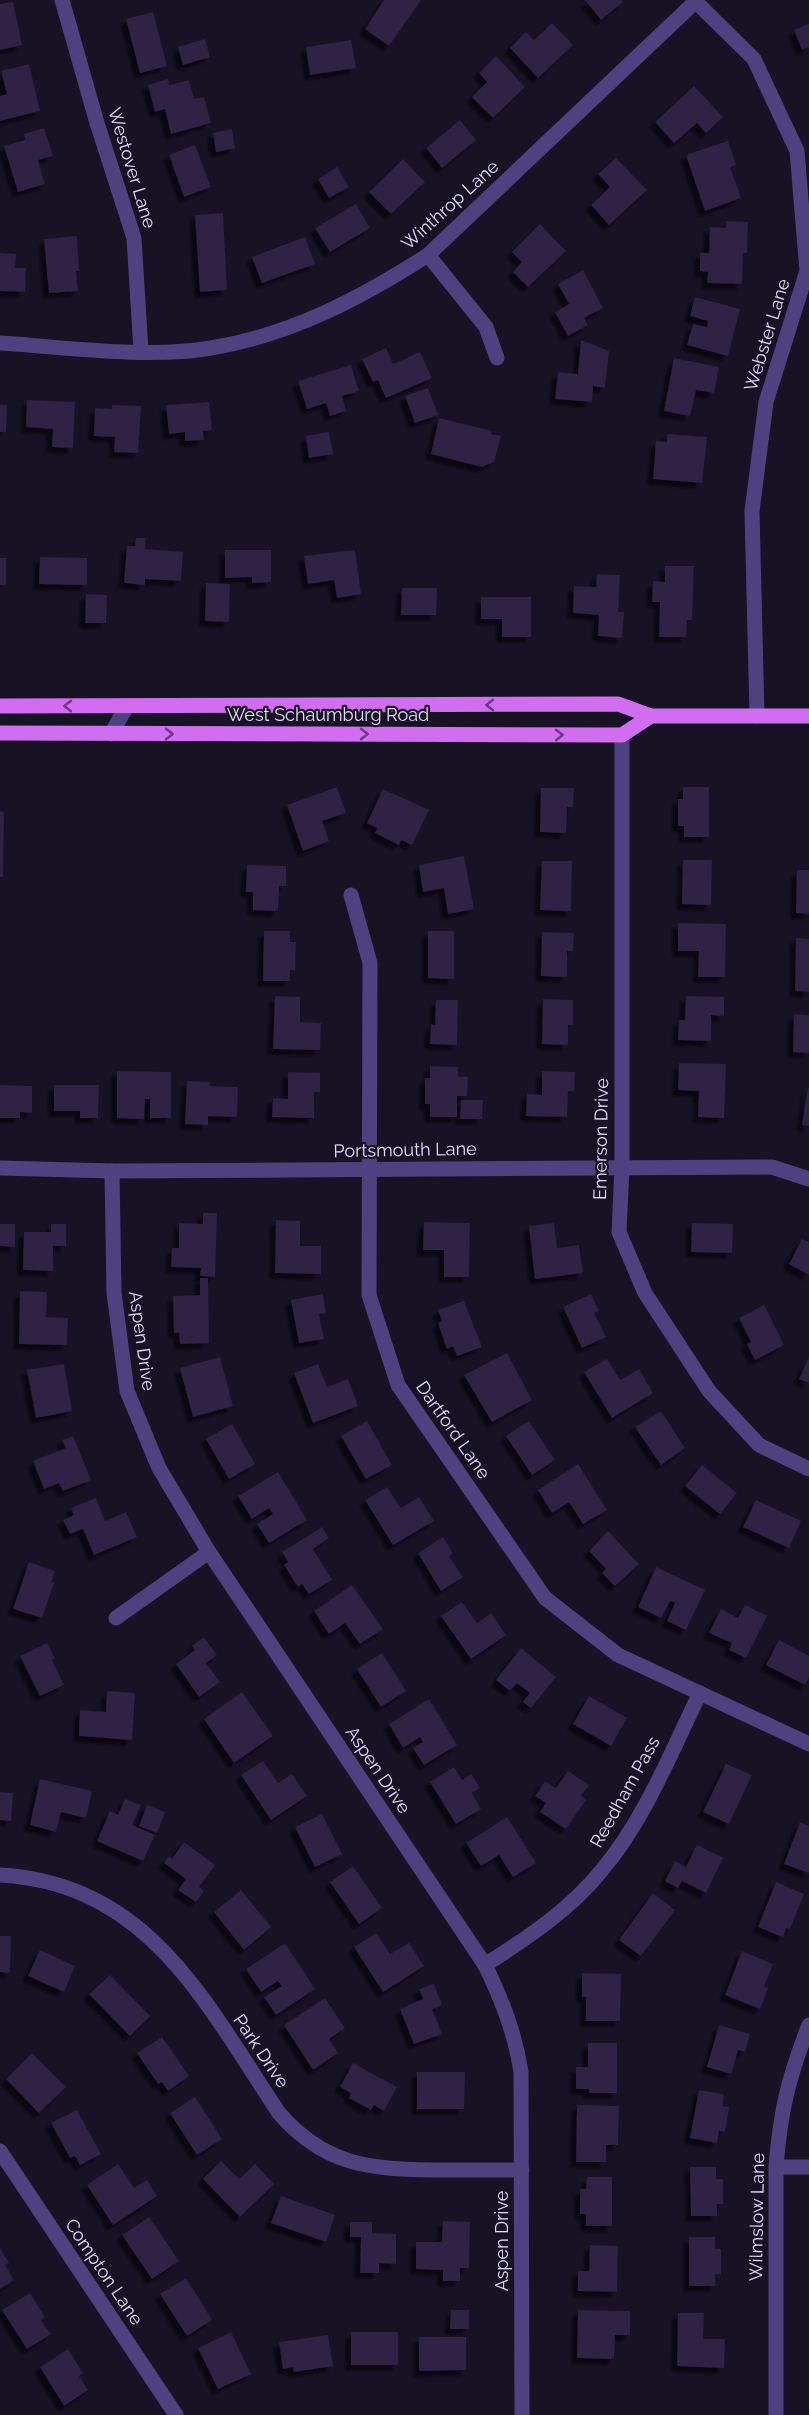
<svg xmlns="http://www.w3.org/2000/svg" width="809" height="2415" viewBox="0 0 809 2415" font-family="Raleway,sans-serif">
<defs>
<filter id="shadow"><feDropShadow dx="-5.5" dy="5.5" stdDeviation="1.5" flood-color="#0009"/></filter>
</defs>
<rect width="100%" height="100%" fill="#181225"/>
<g fill="#2d2044" filter="url(#shadow)">
<path d="M384,0H421L389,46L365,29Z"/>
<path d="M585,0H621L623,2L601,20Z"/>
<path d="M13,2L22,45L0,50V4Z"/>
<path d="M153,12L167,66L140,73L126,19Z"/>
<path d="M552,23L573,45L538,78L510,48L526,32L534,40Z"/>
<path d="M809,24V47L802,50L794,30Z"/>
<path d="M205,39L210,57L183,65L178,47Z"/>
<path d="M351,40L356,68L310,75L306,47Z"/>
<path d="M496,56L525,87L493,118L472,97L487,82L479,73Z"/>
<path d="M29,64L40,111L0,121V96L7,94L1,71Z"/>
<path d="M168,79L169,85L189,80L194,99L204,97L211,123L171,134L165,109L155,112L148,85Z"/>
<path d="M694,86L723,117L706,133L697,123L674,143L655,122Z"/>
<path d="M460,120L476,140L442,168L426,148Z"/>
<path d="M44,128L53,156L38,160L45,184L18,192L4,146L25,140L24,134Z"/>
<path d="M232,129L235,148L216,152L213,133Z"/>
<path d="M728,141L736,165L730,167L741,198L705,211L686,155Z"/>
<path d="M195,145L211,187L184,197L169,155Z"/>
<path d="M616,158L647,190L609,225L591,205L610,187L598,174Z"/>
<path d="M403,159L425,182L391,214L369,192Z"/>
<path d="M337,167L349,187L329,198L318,179Z"/>
<path d="M356,204L370,228L330,252L315,228Z"/>
<path d="M223,213L227,290L200,292L195,215Z"/>
<path d="M726,221L748,222L747,253H743L742,284L707,283L708,272L700,271V253H709L710,227L726,228Z"/>
<path d="M540,224L566,251L528,287L513,272L522,262L512,252Z"/>
<path d="M77,236L79,271H76L78,291L49,293L44,239Z"/>
<path d="M305,237L315,264L262,283L252,257Z"/>
<path d="M0,253L16,254L15,268H26L25,292L0,291Z"/>
<path d="M583,270L603,308L584,318L588,325L568,336L555,312L569,304L558,284Z"/>
<path d="M695,297L740,309L728,356L687,345L693,324L707,327L708,321L690,316Z"/>
<path d="M581,340L609,351L605,388L593,386L592,402L555,399L558,372L578,374Z"/>
<path d="M386,348L393,364L420,352L432,378L386,398L378,380L373,382L362,359Z"/>
<path d="M674,358L719,367L714,393L696,390L690,416L664,411Z"/>
<path d="M351,365L359,391L342,396L346,411L330,416L326,403L307,409L298,381Z"/>
<path d="M428,388L438,415L415,423L405,396Z"/>
<path d="M27,400L75,402L73,448L52,447L53,429L26,427Z"/>
<path d="M209,402L212,430L203,431L204,440L185,441V432L169,434L166,405Z"/>
<path d="M0,405H7L6,432H0Z"/>
<path d="M112,405L141,406L138,453L114,452L115,437L94,436L95,408L112,409Z"/>
<path d="M439,418L492,431L491,434L501,436L494,462L482,467L431,454Z"/>
<path d="M329,432L333,454L309,458L306,436Z"/>
<path d="M667,434L707,437L702,483L653,479L656,441L667,442Z"/>
<path d="M136,538H146L145,549L183,552L181,581L145,579V585L124,583L127,546H135Z"/>
<path d="M225,550H271V582L252,583V577L225,578Z"/>
<path d="M355,550L361,594L337,598L334,580L308,584L304,556Z"/>
<path d="M40,557L87,558V585L39,584Z"/>
<rect x="0" y="558" width="6" height="27"/>
<path d="M665,566H694L692,620H687L686,637H659L660,602H652L653,581L665,582Z"/>
<path d="M597,574L620,575L618,612H624L622,638L598,636L599,615L573,613L574,586L596,587Z"/>
<path d="M206,583L230,584L229,622L205,621Z"/>
<path d="M402,588H437L436,615H401Z"/>
<path d="M86,594L107,595L106,623H85Z"/>
<path d="M481,597H531V637H502V619H481Z"/>
<path d="M337,787L346,813L322,821L329,841L303,851L287,805Z"/>
<path d="M683,787H709V837H684V826H678V799H683Z"/>
<path d="M541,788H574L573,807H567L566,833L540,832Z"/>
<path d="M383,789L429,810L412,845L401,840L399,845L375,833L377,828L367,823Z"/>
<path d="M0,811L4,812L3,877H0Z"/>
<path d="M464,856L474,909L448,914L444,888L423,892L419,865Z"/>
<path d="M683,860H712L711,905L682,904Z"/>
<path d="M542,861H572L571,911L540,910Z"/>
<path d="M247,865L286,866V886H279L278,911L253,910V892H246Z"/>
<path d="M797,870H809V914L796,913Z"/>
<path d="M678,923L726,924L725,977H698L699,951H678Z"/>
<path d="M264,931H290V942H296L295,970H290V981H263Z"/>
<path d="M428,931H454V979L428,978Z"/>
<path d="M542,932L574,933L573,951H567V977L541,976Z"/>
<path d="M796,938L809,939V992L795,991Z"/>
<path d="M275,996L300,997V1022L321,1023L320,1050L273,1049Z"/>
<path d="M686,996L724,997V1016L711,1015V1041L678,1040L679,1020H685Z"/>
<path d="M543,999L573,1000V1025H568V1045L542,1044Z"/>
<path d="M436,1000H458L457,1045L430,1044L431,1024L435,1025Z"/>
<path d="M794,1014L809,1015V1053L793,1052Z"/>
<path d="M679,1063L726,1064L724,1118L698,1117L699,1091L678,1090Z"/>
<path d="M430,1066L458,1067V1077H468L467,1096H457V1117H430V1104H425V1078H430Z"/>
<path d="M117,1071L171,1072V1118H150V1099H145L144,1119L117,1118Z"/>
<path d="M542,1071L575,1072L574,1091H568L567,1117L526,1116L527,1094L542,1095Z"/>
<path d="M288,1072L320,1073V1092H314V1118L272,1117L273,1098L288,1099Z"/>
<path d="M187,1081L210,1082V1086L238,1087L237,1117L208,1116V1125L185,1124Z"/>
<path d="M0,1085L32,1086V1113L20,1112V1118H0Z"/>
<path d="M54,1085H99L98,1118H80V1111H54Z"/>
<path d="M808,1088L809,1089V1126L802,1125Z"/>
<path d="M461,1100H483L482,1119H460Z"/>
<path d="M203,1213H217L215,1277L200,1276L201,1268L171,1267L172,1248H179V1223L203,1224Z"/>
<path d="M276,1220L300,1221V1246H321V1274L275,1273Z"/>
<path d="M424,1222L470,1223L469,1277H444V1250H423Z"/>
<path d="M554,1223L557,1248L579,1245L583,1273L535,1279L529,1226Z"/>
<path d="M692,1223L733,1224L732,1253L691,1252Z"/>
<path d="M0,1224H15V1247L0,1246Z"/>
<path d="M51,1224H66V1246H53V1271L23,1270L24,1232H51Z"/>
<path d="M802,1239L809,1242V1275L789,1264Z"/>
<path d="M200,1278H208L209,1343L180,1344L179,1333H174L173,1296L200,1295Z"/>
<path d="M20,1291L47,1292L46,1317L68,1318L67,1345L19,1344Z"/>
<path d="M323,1294L326,1313L319,1314L324,1339L299,1343L291,1300Z"/>
<path d="M591,1294L599,1311L594,1313L606,1337L582,1348L563,1307Z"/>
<path d="M464,1301L482,1347L457,1356L453,1346L447,1349L438,1323L442,1321L438,1310Z"/>
<path d="M764,1305L784,1345L755,1360L747,1344L751,1342L739,1318Z"/>
<path d="M507,1353L532,1400L492,1422L464,1375Z"/>
<path d="M220,1357L233,1406L193,1417L180,1368Z"/>
<path d="M809,1357V1383L799,1379Z"/>
<path d="M607,1359L620,1380L639,1369L653,1393L612,1418L584,1372Z"/>
<path d="M64,1364L72,1411L36,1418L27,1370Z"/>
<path d="M318,1364L327,1387L348,1379L358,1406L313,1423L294,1373Z"/>
<path d="M661,1411L685,1448L661,1465L635,1427Z"/>
<path d="M367,1421L392,1465L366,1479L341,1436Z"/>
<path d="M529,1421L555,1460L532,1475L506,1436Z"/>
<path d="M232,1424L255,1464L229,1479L206,1439Z"/>
<path d="M73,1436L91,1480L63,1491L59,1483L44,1489L33,1461L66,1448L62,1440Z"/>
<path d="M578,1464L607,1510L583,1524L569,1502L552,1513L538,1490Z"/>
<path d="M702,1465L737,1493L720,1514L685,1486Z"/>
<path d="M278,1472L307,1520L269,1543L257,1524L273,1514L269,1508L252,1519L238,1496Z"/>
<path d="M387,1487L401,1508L419,1497L434,1521L393,1545L365,1500Z"/>
<path d="M96,1498L105,1521L126,1512L137,1537L94,1555L83,1529L70,1534L63,1520L74,1515L71,1508Z"/>
<path d="M756,1500L801,1521L789,1548L743,1527Z"/>
<path d="M322,1527L329,1538L313,1549L332,1580L309,1594L302,1584L298,1587L284,1565L288,1562L282,1552Z"/>
<path d="M608,1531L639,1564L615,1586L602,1573L606,1569L589,1551Z"/>
<path d="M443,1537L453,1553L449,1556L463,1577L441,1591L418,1553Z"/>
<path d="M29,1562L55,1571L51,1582L54,1583L42,1618L13,1609Z"/>
<path d="M656,1567L705,1590L686,1630L667,1621L675,1603L670,1601L661,1618L638,1607Z"/>
<path d="M352,1585L383,1629L360,1644L345,1623L329,1634L314,1611Z"/>
<path d="M462,1602L477,1623L491,1613L506,1635L471,1659L441,1616Z"/>
<path d="M745,1605L767,1616L746,1658L729,1650L732,1643L709,1633L721,1609L738,1618Z"/>
<path d="M204,1637L217,1655L206,1663L220,1682L199,1697L176,1664L195,1650L192,1646Z"/>
<path d="M779,1640L809,1656V1677L805,1685L766,1665Z"/>
<path d="M47,1643L55,1658L52,1660L64,1685L40,1696L20,1656Z"/>
<path d="M521,1648L556,1677L531,1708L523,1702L530,1693L517,1683L510,1691L496,1680Z"/>
<path d="M382,1653L406,1691L381,1707L357,1669Z"/>
<path d="M107,1691L135,1693L132,1740L79,1736L80,1710L106,1712Z"/>
<path d="M242,1692L273,1736L234,1763L204,1719Z"/>
<path d="M589,1696L627,1718L611,1746L573,1724Z"/>
<path d="M429,1699L457,1745L424,1765L413,1748L423,1742L420,1737L403,1748L389,1724Z"/>
<path d="M263,1761L278,1783L292,1774L307,1796L271,1820L241,1775Z"/>
<path d="M726,1764L752,1775L729,1824L703,1812Z"/>
<path d="M454,1767L462,1780L471,1774L480,1788L472,1793L481,1809L456,1824L430,1782Z"/>
<path d="M568,1771L589,1785L581,1796L586,1800L566,1829L540,1812L546,1803L535,1796L545,1781L556,1788Z"/>
<path d="M40,1779L92,1791L86,1818L61,1812L56,1832L30,1825Z"/>
<path d="M0,1792L13,1793L11,1821L0,1820Z"/>
<path d="M125,1799L141,1805L132,1825L155,1835L143,1861L97,1841L110,1811L118,1815Z"/>
<path d="M147,1805L165,1812L157,1833L139,1826Z"/>
<path d="M322,1814L342,1854L315,1867L295,1827Z"/>
<path d="M507,1817L536,1863L513,1877L499,1855L481,1866L466,1843Z"/>
<path d="M800,1822L809,1826V1873L784,1864Z"/>
<path d="M184,1842L215,1865L199,1887L204,1891L196,1902L178,1890L186,1879L164,1863L169,1856L172,1859Z"/>
<path d="M697,1845L723,1858L706,1893L682,1881L678,1888L665,1881L675,1861L686,1867Z"/>
<path d="M353,1866L382,1908L359,1924L330,1882Z"/>
<path d="M776,1882L804,1894L790,1929L786,1928L783,1937L758,1927Z"/>
<path d="M241,1890L271,1927L244,1950L214,1912Z"/>
<path d="M653,1893L675,1910L641,1956L619,1940Z"/>
<path d="M376,1933L390,1954L409,1943L424,1966L383,1992L354,1947Z"/>
<path d="M0,1936H11L10,1973L0,1972Z"/>
<path d="M285,1943L315,1989L276,2015L264,1997L282,1986L278,1981L261,1992L246,1969Z"/>
<path d="M40,1950L75,1966L64,1992L28,1976Z"/>
<path d="M742,1951L773,1964L764,1987L768,1988L760,2009L725,1995Z"/>
<path d="M582,1973L621,1974L620,2021H586V1997H582Z"/>
<path d="M110,1975L150,2016L130,2036L89,1994Z"/>
<path d="M434,1984L442,2005L432,2009L442,2034L414,2044L400,2009L423,1999L419,1989Z"/>
<path d="M325,1998L345,2028L329,2039L338,2053L313,2070L284,2025Z"/>
<path d="M719,2025L750,2034L745,2052L738,2050L731,2074L707,2067Z"/>
<path d="M162,2037L189,2076L168,2091L162,2082L158,2084L137,2053Z"/>
<path d="M588,2043H617V2093H589V2089H576V2067H588Z"/>
<path d="M32,2053L66,2087L39,2113L6,2079Z"/>
<path d="M353,2063L397,2087L384,2111L374,2105L371,2110L349,2098L351,2093L340,2087Z"/>
<path d="M417,2072H465L464,2109H417Z"/>
<path d="M699,2090L724,2094L723,2106L729,2107L725,2132L719,2131L717,2143L690,2138Z"/>
<path d="M195,2097L222,2139L197,2155L170,2113Z"/>
<path d="M577,2105L619,2106L618,2145H606V2162H576Z"/>
<path d="M77,2110L101,2154L80,2165L75,2156L70,2158L51,2123Z"/>
<path d="M221,2161L239,2179L255,2164L274,2184L240,2217L203,2179Z"/>
<path d="M118,2164L134,2188L147,2180L157,2196L113,2225L87,2185Z"/>
<path d="M690,2167H716V2179H723V2204H717V2216H691Z"/>
<path d="M587,2177H612V2226H586V2214H580V2189H586Z"/>
<path d="M281,2196L335,2215L326,2242L271,2223Z"/>
<path d="M149,2217L179,2261L152,2279L122,2235Z"/>
<path d="M443,2221L470,2222L469,2268H460V2281H443V2270L416,2269V2242H442Z"/>
<path d="M350,2222H372V2233L396,2234V2264L379,2263V2273H360L361,2237H350Z"/>
<path d="M689,2237H715V2249H721V2274H715L716,2286H689Z"/>
<path d="M590,2245L618,2246L617,2292L578,2291V2271H589Z"/>
<path d="M0,2248L9,2263L5,2265L14,2280L0,2289Z"/>
<path d="M186,2278L212,2320L187,2336L160,2294Z"/>
<path d="M30,2293L45,2317L41,2320L51,2334L27,2349L2,2310Z"/>
<path d="M451,2310H469V2329H450Z"/>
<path d="M578,2310L630,2311V2335H615L614,2359L577,2358Z"/>
<path d="M678,2313H704L703,2339H725L724,2368L677,2366Z"/>
<path d="M231,2332L251,2374L218,2389L198,2348Z"/>
<rect x="351" y="2332" width="47" height="33"/>
<path d="M328,2335L333,2366L294,2372L293,2367L283,2369L279,2342Z"/>
<path d="M419,2337H466V2370L419,2371Z"/>
<path d="M68,2349L83,2373L79,2376L88,2390L64,2406L40,2367Z"/>
</g>
<g fill="none" stroke-linecap="round" stroke-linejoin="round">
<g stroke="#4d427f" stroke-width="15">
<path d="M62,0L97,123L134,238L141,351"/>
<path d="M694,0L754,59L797,151L807,271L766,402L752,511L757,716"/>
<path d="M428,255L486,327L497,358"/>
<path d="M0,343C64,347 148,359 211,348C291,335 361,298 428,255L695,2"/>
<path d="M111,734L127,706"/>
<path d="M622,735V1167L619,1232L645,1293L709,1391L759,1445L809,1469"/>
<path d="M351,895L370,963L369,1295L398,1385L545,1598L618,1655L809,1744"/>
<path d="M0,1168L112,1171L772,1167L809,1179"/>
<path d="M112,1171L114,1293L127,1391L159,1468L209,1552L485,1965C502,2000 515,2033 521,2072L522,2415"/>
<path d="M116,1618L209,1552"/>
<path d="M0,1875C149,1883 206,2004 279,2113C324,2165 368,2169 433,2170C463,2170 492,2170 522,2170"/>
<path d="M485,1965C527,1938 570,1910 602,1870C645,1819 671,1752 700,1693"/>
<path d="M0,2151L176,2415"/>
<path d="M776,2167H809"/>
<path d="M776,2415V2167C780,2112 789,2076 809,2025"/>
</g>
<g stroke="#d16def" stroke-width="15">
<path d="M0,706L618,704L651,716H809"/>
<path d="M0,733L622,735L651,716"/>
</g>
</g>
<defs><path id="oneway-chevron" d="M-2-3.5L2.5 0L-2 3.5" fill="none" stroke-width="1.6" stroke-linecap="round" stroke-linejoin="round" transform="scale(1.5)"/></defs>
<g stroke="#6b3b80">
<use href="#oneway-chevron" transform="translate(490 705) rotate(180)"/>
<use href="#oneway-chevron" transform="translate(68 706) rotate(-180)"/>
<use href="#oneway-chevron" transform="translate(169 734)"/>
<use href="#oneway-chevron" transform="translate(364 734)"/>
<use href="#oneway-chevron" transform="translate(559 735)"/>
</g>
<g text-anchor="middle" stroke-width="4.5" stroke-linejoin="round" paint-order="stroke">
<g font-size="18" fill="#e3dafb" stroke="#181225">
<text transform="translate(132 168) rotate(73)" y="6">Westover Lane</text>
<text transform="translate(450 205) rotate(-42)" y="6">Winthrop Lane</text>
<text transform="translate(767 335) rotate(-73)" y="6">Webster Lane</text>
<text x="328" y="721">West Schaumburg Road</text>
<text transform="translate(601 1139) rotate(-89)" y="6">Emerson Drive</text>
<text transform="translate(405 1150) rotate(-1)" y="6">Portsmouth Lane</text>
<text transform="translate(142 1341) rotate(82)" y="6">Aspen Drive</text>
<text transform="translate(453 1430) rotate(55)" y="6">Dartford Lane</text>
<text transform="translate(378 1770) rotate(56)" y="6">Aspen Drive</text>
<text transform="translate(625 1792) rotate(-61)" y="6">Reedham Pass</text>
<text transform="translate(261 2051) rotate(56)" y="6">Park Drive</text>
<text transform="translate(757 2217) rotate(-89)" y="6">Wilmslow Lane</text>
<text transform="translate(502 2241) rotate(-90)" y="6">Aspen Drive</text>
<text transform="translate(104 2272) rotate(56)" y="6">Compton Lane</text>
</g>
</g>
</svg>
